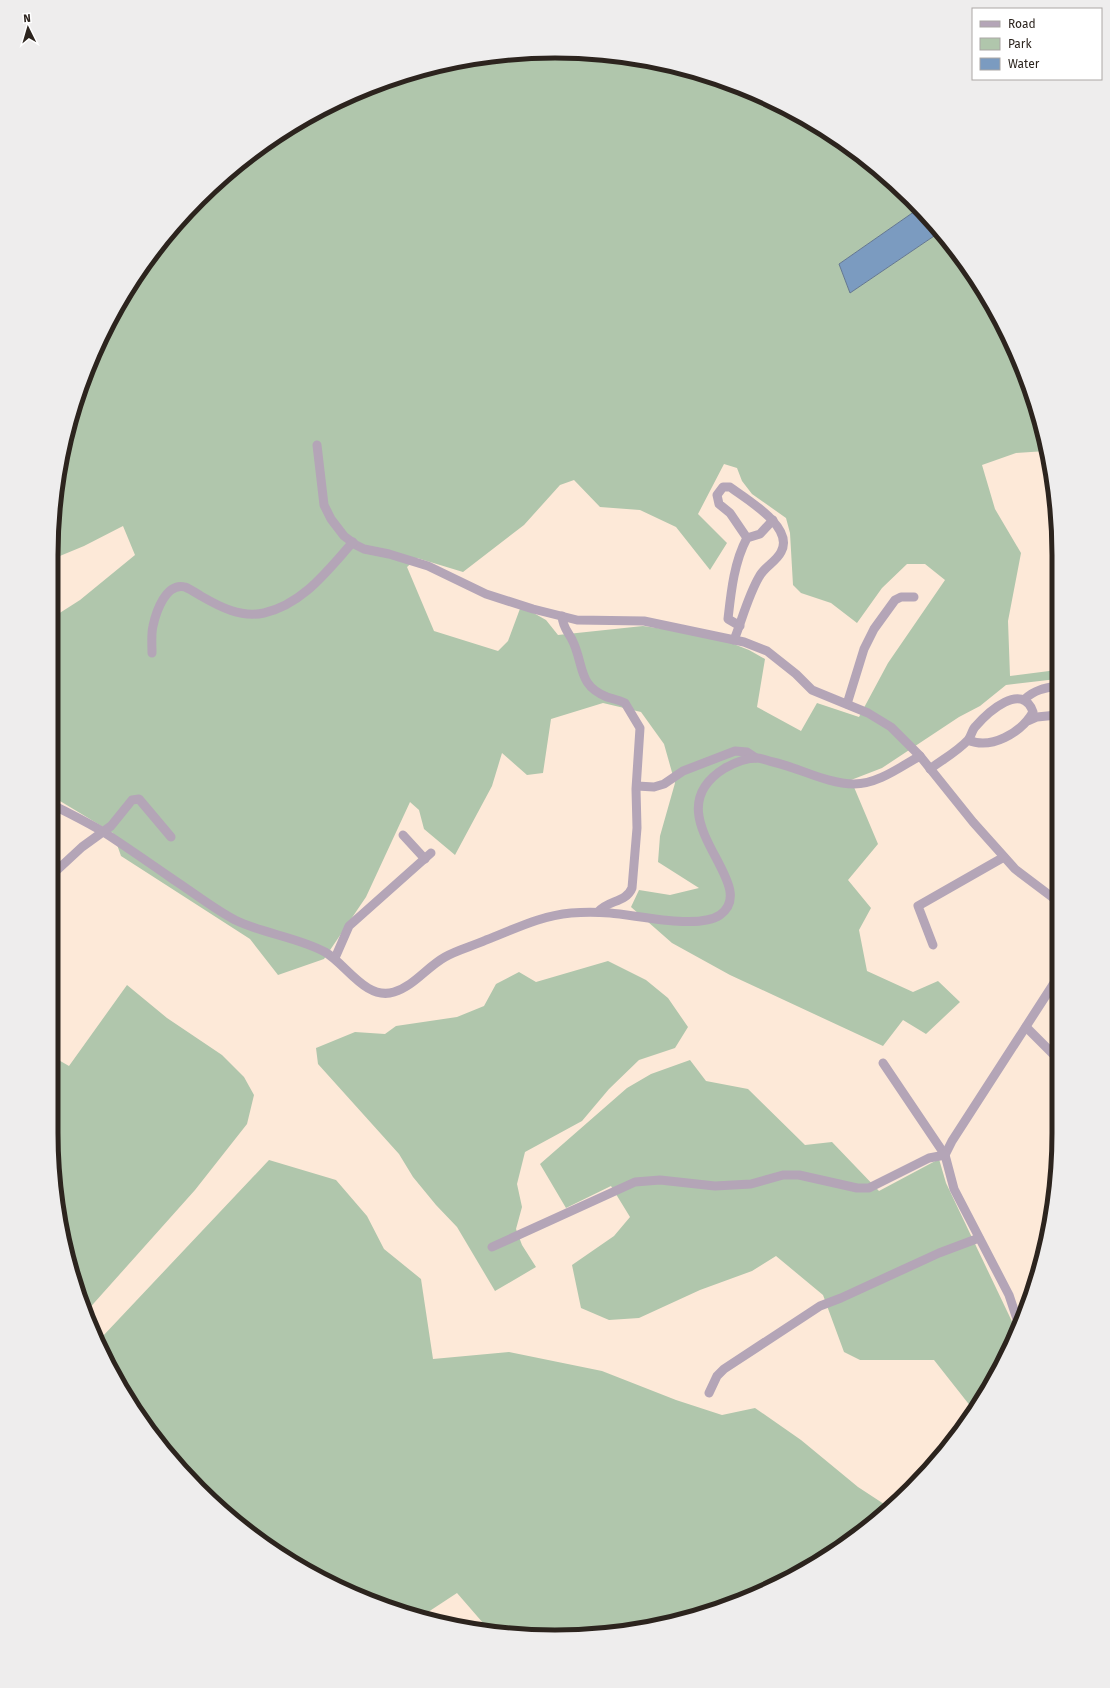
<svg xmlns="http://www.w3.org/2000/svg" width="1110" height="1688" viewBox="0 0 1110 1688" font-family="'Fira Sans',sans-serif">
<rect width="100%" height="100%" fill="#fde9d8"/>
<g fill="#b0c6ac" fill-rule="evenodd">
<path d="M522,52L621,55L717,78L807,118L887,176L918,209L839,264L850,293L940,232L955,248L1007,332L1042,424L1046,451L1016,453L982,465L995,509L1021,553L1008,621L1010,676L1057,670V679L1006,685L980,706L959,717L882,768L851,780L878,844L848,880L871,908L859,930L867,971L913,992L938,981L960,1002L926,1034L903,1020L883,1046L730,975L672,943L631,907L639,890L670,895L699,888L658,862L660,836L675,783L664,744L641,712L603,703L551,719L543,773L527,775L502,753L492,786L455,855L424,829L419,810L410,802L366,897L324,959L278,975L250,939L121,856L113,833L60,801L55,804V616L80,600L135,555L123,526L84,546L55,558V489L78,393L103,332L176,223L248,155L332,103L424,68ZM724,464L737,468L742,481L752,494L786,518L790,533L793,585L801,593L831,603L857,623L882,588L907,564H925L945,580L888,663L859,717L817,703L801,731L757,707L765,659L749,650L713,636L643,626L558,635L546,620L521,606L508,641L498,651L434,631L407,567L417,558L463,572L524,525L560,485L574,480L600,507L640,510L676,527L710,570L727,543L698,514Z"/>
<path d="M608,961L646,980L668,998L688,1027L675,1048L639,1060L609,1089L582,1121L525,1152L517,1184L522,1207L516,1229L522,1245L536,1267L495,1291L457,1227L436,1205L413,1177L399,1154L318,1064L316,1048L355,1032L385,1034L396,1026L457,1017L484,1006L496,984L519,972L536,982Z"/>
<path d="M127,985L167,1018L222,1055L244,1077L254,1095L247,1124L195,1190L86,1312L78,1295L55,1199V1058L69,1066Z"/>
<path d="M690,1060L706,1081L748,1089L805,1145L832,1142L879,1191L939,1159L946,1183L1017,1332L975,1412L934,1360H860L844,1352L823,1295L776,1256L752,1271L700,1290L639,1318L609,1320L581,1308L572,1265L614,1236L630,1217L611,1186L566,1208L540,1164L627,1088L651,1074Z"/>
<path d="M269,1160L336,1180L367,1216L384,1249L421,1279L433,1359L509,1352L602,1371L676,1400L722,1415L755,1408L801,1440L858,1487L887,1506L835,1552L778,1585L690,1618L689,1617L683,1620L555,1637L490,1631L457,1593L422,1616L423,1618L393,1610L332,1585L248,1533L198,1489L136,1413L98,1336L102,1337Z"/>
</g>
<path fill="#7b9bc0" stroke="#63778f" d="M918,209L940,232L850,293L839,264Z"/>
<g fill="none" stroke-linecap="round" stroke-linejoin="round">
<g stroke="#b4a5b7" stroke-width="9">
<path d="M317,445L324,505L331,519L344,536L356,545L364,549L389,554L428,566L486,594L533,609L577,620L644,621L744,642L767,651L796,674L812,690L868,713L891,727L920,756L973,822L1015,869L1056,900"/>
<path d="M562,616C563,630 570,633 574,644C584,668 579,686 607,697C613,699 619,700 625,703L640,728L636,789L637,828L632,888C626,903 607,900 598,912"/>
<path d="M740,626L728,619C731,592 734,562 747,538L760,534L773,520"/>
<path d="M734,640C742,620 748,596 759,577C765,566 776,562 781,552C795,527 746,499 730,487H723L717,495L719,504L730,513L747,538"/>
<path d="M152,653C152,644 151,634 153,626C156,612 166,582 185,587C190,589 196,593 201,596C220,607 241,618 264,613C303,604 327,571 353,542"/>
<path d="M1025,699C1034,690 1045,688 1057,686"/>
<path d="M847,704L864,649L874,629L895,600L901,597H914"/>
<path d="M1028,721L1037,717L1057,715"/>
<path d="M930,769C942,760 958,751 968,740C971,737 972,730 975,727C988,712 1022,681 1033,712C1021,733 991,750 968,740"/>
<path d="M637,786L654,787L664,784L683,771L735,751L747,752L756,758"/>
<path d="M55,806C72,815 89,823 105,833C128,848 151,864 174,880C194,893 214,909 235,920C264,934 297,937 325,952C346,964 366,1001 394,992C414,986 427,967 445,957C457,950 473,946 486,940C515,929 539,916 571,913C583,912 597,912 610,913C637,915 698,930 720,915C764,884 649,815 725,768C734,763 747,758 757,758C762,758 768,761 773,762C800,768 827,784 854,784C878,784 900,767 920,756"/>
<path d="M403,835L425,859"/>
<path d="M55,872L82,847L111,826L132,800L139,799L171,837"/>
<path d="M933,945L918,906L1004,857"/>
<path d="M335,958L349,926L431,853"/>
<path d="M1026,1027L1055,1056"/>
<path d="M883,1063L945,1155L954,1189L1009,1295L1020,1328"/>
<path d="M945,1155L952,1141L1056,980"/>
<path d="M492,1247L635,1182L660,1180L715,1186L751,1184L783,1175H799L857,1188H869L929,1158L945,1155"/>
<path d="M709,1393L717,1376L724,1369L820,1306L841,1298L939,1253L979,1238"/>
</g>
</g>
<path d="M0 0H1110V1688H0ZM555 58H555A497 497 0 0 1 1052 555V1133A497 497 0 0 1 555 1630H555A497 497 0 0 1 58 1133V555A497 497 0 0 1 555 58Z" fill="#eeeded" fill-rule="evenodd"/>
<path fill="none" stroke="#2c241e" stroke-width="5" d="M555 58H555A497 497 0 0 1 1052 555V1133A497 497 0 0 1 555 1630H555A497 497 0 0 1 58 1133V555A497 497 0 0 1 555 58Z"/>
<rect x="972" y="8" width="130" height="72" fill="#ffffff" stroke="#aba7a5"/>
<rect x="980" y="21" width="20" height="6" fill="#b4a5b7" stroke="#aba7a5"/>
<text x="1008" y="28" font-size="12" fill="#2c241e">Road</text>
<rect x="980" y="38" width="20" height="12" fill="#b0c6ac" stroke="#aba7a5"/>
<text x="1008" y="48" font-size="12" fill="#2c241e">Park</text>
<rect x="980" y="58" width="20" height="12" fill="#7b9bc0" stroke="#aba7a5"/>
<text x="1008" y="68" font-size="12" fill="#2c241e">Water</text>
<g transform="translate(28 28) rotate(355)" stroke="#ffffff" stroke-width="3" paint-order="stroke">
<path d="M0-3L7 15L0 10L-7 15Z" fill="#2c241e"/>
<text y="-6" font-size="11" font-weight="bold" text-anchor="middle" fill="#2c241e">N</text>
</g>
</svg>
